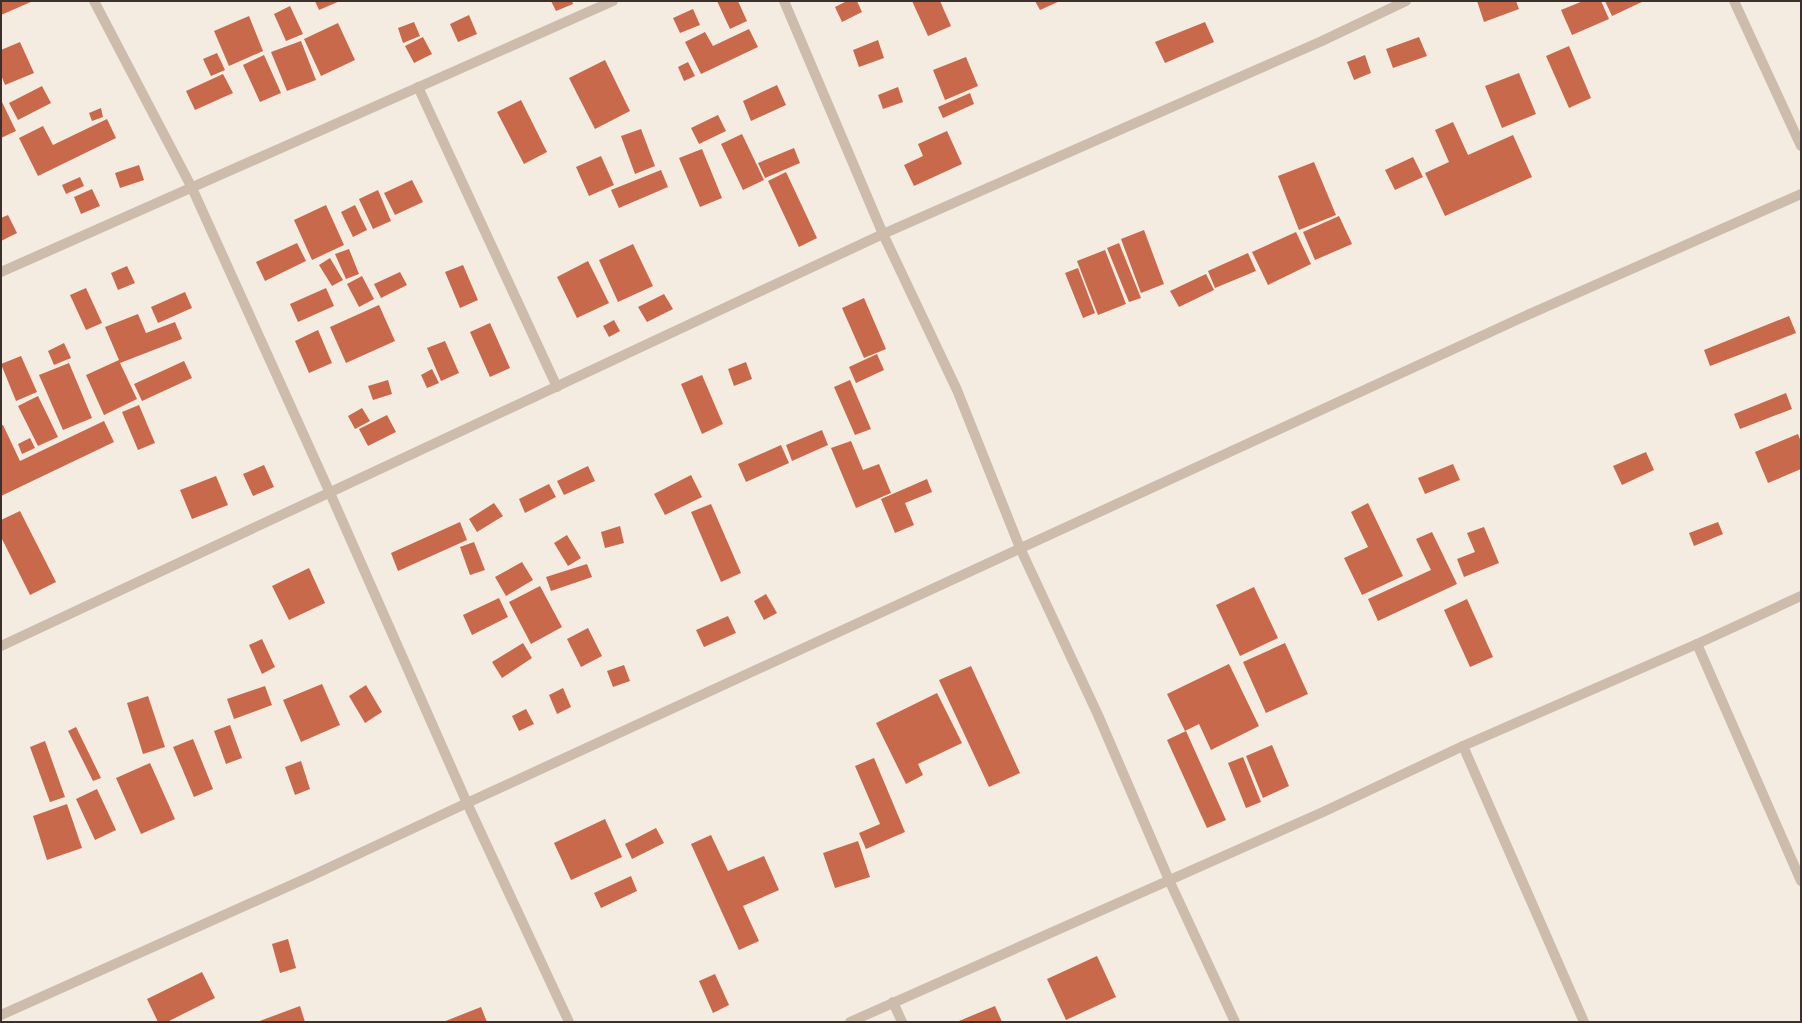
<svg xmlns="http://www.w3.org/2000/svg" width="1802" height="1023" viewBox="0 0 1802 1023" font-family="'PT Sans Narrow',sans-serif">
<rect width="100%" height="100%" fill="#f4ebe1"/>
<g fill="#c8694b">
<path d="M1,1H33L1,15Z"/>
<path d="M315,1H340L319,10Z"/>
<path d="M551,1H572L573,4L556,11Z"/>
<path d="M717,1H738L747,21L730,29Z"/>
<path d="M847,1H857L862,12L842,22L835,7Z"/>
<path d="M912,1H940L951,26L928,36Z"/>
<path d="M1035,1H1060L1040,10Z"/>
<path d="M1477,1H1516L1519,9L1484,22Z"/>
<path d="M1583,1H1601L1609,19L1572,35L1561,10Z"/>
<path d="M1605,1H1644L1612,16Z"/>
<path d="M290,6L303,34L286,41L274,14Z"/>
<path d="M693,9L700,25L680,33L673,18Z"/>
<path d="M469,15L477,34L458,42L450,24Z"/>
<path d="M249,16L263,51L229,66L214,31Z"/>
<path d="M414,22L420,36L403,43L398,28Z"/>
<path d="M1205,22L1214,42L1165,63L1155,42Z"/>
<path d="M338,23L355,60L321,76L304,39Z"/>
<path d="M749,29L758,47L701,74L685,42L705,32L713,46Z"/>
<path d="M423,37L432,54L414,63L405,46Z"/>
<path d="M1419,37L1427,56L1393,68L1386,49Z"/>
<path d="M878,40L884,58L859,67L853,50Z"/>
<path d="M301,41L316,80L287,91L271,52Z"/>
<path d="M20,42L34,73L5,85L1,75V50Z"/>
<path d="M1569,46L1591,98L1569,108L1546,56Z"/>
<path d="M217,53L225,70L211,76L203,59Z"/>
<path d="M264,55L281,93L260,102L243,65Z"/>
<path d="M1365,55L1371,73L1354,80L1347,62Z"/>
<path d="M966,57L978,86L945,100L933,70Z"/>
<path d="M605,60L630,111L595,129L569,78Z"/>
<path d="M688,62L695,76L684,81L678,67Z"/>
<path d="M1519,73L1536,114L1502,128L1485,86Z"/>
<path d="M223,74L233,93L195,110L186,91Z"/>
<path d="M777,85L786,105L751,121L743,101Z"/>
<path d="M42,86L51,103L18,120L9,103Z"/>
<path d="M898,87L903,102L883,109L878,95Z"/>
<path d="M970,93L974,104L943,118L938,107Z"/>
<path d="M1,100L16,131L1,138Z"/>
<path d="M521,100L547,152L524,164L497,112Z"/>
<path d="M101,108L103,117L92,121L89,113Z"/>
<path d="M718,115L726,131L699,144L691,128Z"/>
<path d="M107,119L116,138L38,176L19,138L43,126L53,145Z"/>
<path d="M1453,122L1468,155L1513,135L1532,177L1445,216L1425,173L1449,162L1435,130Z"/>
<path d="M641,129L655,166L635,174L621,136Z"/>
<path d="M947,131L962,164L914,186L904,165L923,156L918,144Z"/>
<path d="M742,134L764,180L743,190L721,144Z"/>
<path d="M794,148L800,163L765,178L758,163Z"/>
<path d="M702,149L722,198L700,207L679,158Z"/>
<path d="M601,156L614,185L589,196L576,167Z"/>
<path d="M1413,157L1423,177L1395,190L1385,170Z"/>
<path d="M1314,162L1336,215L1299,230L1278,176Z"/>
<path d="M139,165L144,180L120,188L115,173Z"/>
<path d="M661,170L668,187L619,208L611,190Z"/>
<path d="M786,172L817,238L799,247L768,181Z"/>
<path d="M80,177L84,186L66,194L62,185Z"/>
<path d="M412,180L423,202L395,215L384,193Z"/>
<path d="M92,189L100,206L81,214L74,197Z"/>
<path d="M378,190L391,221L373,229L359,199Z"/>
<path d="M326,205L344,245L312,260L294,220Z"/>
<path d="M355,205L367,230L353,237L341,212Z"/>
<path d="M8,215L17,233L1,241V218Z"/>
<path d="M1339,216L1352,244L1315,260L1303,232Z"/>
<path d="M1144,230L1164,284L1141,293L1121,239Z"/>
<path d="M1296,232L1311,264L1268,285L1252,252Z"/>
<path d="M297,243L306,261L265,281L256,262Z"/>
<path d="M1119,243L1141,298L1129,302L1107,248Z"/>
<path d="M633,244L653,286L618,302L599,260Z"/>
<path d="M349,249L359,274L346,279L335,254Z"/>
<path d="M1105,250L1126,304L1098,315L1077,261Z"/>
<path d="M1248,253L1256,271L1215,288L1208,271Z"/>
<path d="M330,258L343,280L332,286L319,265Z"/>
<path d="M588,261L609,303L577,318L557,277Z"/>
<path d="M463,265L478,300L460,308L445,272Z"/>
<path d="M127,266L135,283L118,290L111,273Z"/>
<path d="M1078,268L1095,313L1083,318L1065,273Z"/>
<path d="M400,272L407,285L381,298L374,284Z"/>
<path d="M1206,274L1214,290L1179,307L1170,291Z"/>
<path d="M362,276L374,299L359,307L347,284Z"/>
<path d="M86,288L102,323L86,330L70,295Z"/>
<path d="M326,288L334,306L298,322L290,304Z"/>
<path d="M185,292L192,308L158,323L151,307Z"/>
<path d="M664,294L673,309L647,322L638,307Z"/>
<path d="M864,298L886,349L864,358L842,308Z"/>
<path d="M379,305L395,341L346,363L330,327Z"/>
<path d="M138,314L146,333L175,322L182,339L120,363L137,399L104,415L86,375L119,360L105,327Z"/>
<path d="M1789,316L1796,333L1710,366L1704,350Z"/>
<path d="M614,320L620,331L609,337L603,326Z"/>
<path d="M490,323L510,368L490,377L470,332Z"/>
<path d="M318,330L332,363L309,373L295,341Z"/>
<path d="M445,341L459,373L441,381L427,348Z"/>
<path d="M64,343L71,358L54,365L48,351Z"/>
<path d="M877,354L884,370L856,383L849,367Z"/>
<path d="M21,356L37,392L16,401L1,364Z"/>
<path d="M184,361L192,378L142,401L134,384Z"/>
<path d="M746,362L752,379L734,386L728,369Z"/>
<path d="M69,363L92,418L63,430L39,375Z"/>
<path d="M432,369L439,383L427,388L421,375Z"/>
<path d="M702,375L723,424L702,434L681,384Z"/>
<path d="M388,380L392,394L373,400L368,386Z"/>
<path d="M850,380L871,429L855,435L834,387Z"/>
<path d="M1786,393L1792,409L1740,429L1734,414Z"/>
<path d="M38,396L58,437L38,446L18,406Z"/>
<path d="M139,405L155,443L138,450L122,412Z"/>
<path d="M362,408L370,421L355,429L348,416Z"/>
<path d="M387,415L396,432L368,446L359,429Z"/>
<path d="M104,421L114,442L1,496V425H3L20,461Z"/>
<path d="M822,430L828,445L792,461L786,445Z"/>
<path d="M1798,434L1801,442V469L1768,483L1755,452Z"/>
<path d="M30,438L35,448L22,454L18,444Z"/>
<path d="M851,441L863,470L879,464L891,493L856,508L831,448Z"/>
<path d="M781,445L789,463L746,482L738,464Z"/>
<path d="M1646,452L1654,470L1622,485L1613,466Z"/>
<path d="M1453,464L1460,480L1425,494L1418,478Z"/>
<path d="M264,465L274,487L253,496L243,474Z"/>
<path d="M588,466L595,481L564,495L557,481Z"/>
<path d="M691,475L702,497L665,515L654,494Z"/>
<path d="M216,476L228,505L192,519L180,490Z"/>
<path d="M927,479L932,492L905,503L914,525L895,533L881,499Z"/>
<path d="M549,484L556,497L525,513L519,499Z"/>
<path d="M494,503L503,516L477,532L469,519Z"/>
<path d="M1368,503L1403,576L1362,595L1344,558L1368,547L1351,512Z"/>
<path d="M711,504L741,573L721,582L691,512Z"/>
<path d="M20,511L56,582L30,595L1,537V520Z"/>
<path d="M460,522L467,540L398,571L391,553Z"/>
<path d="M1718,522L1723,534L1694,546L1689,533Z"/>
<path d="M620,526L624,543L605,548L601,532Z"/>
<path d="M1484,527L1499,563L1464,577L1457,559L1475,552L1467,533Z"/>
<path d="M1432,532L1457,584L1378,621L1368,599L1431,570L1416,539Z"/>
<path d="M567,535L581,558L568,566L554,543Z"/>
<path d="M474,542L485,570L470,575L460,547Z"/>
<path d="M522,562L533,580L506,596L495,577Z"/>
<path d="M587,564L592,577L551,591L546,577Z"/>
<path d="M309,568L325,603L289,620L272,586Z"/>
<path d="M540,586L562,627L531,644L509,602Z"/>
<path d="M1254,587L1278,638L1240,656L1216,605Z"/>
<path d="M766,594L777,613L764,620L754,601Z"/>
<path d="M499,598L508,617L472,635L463,615Z"/>
<path d="M1467,599L1493,657L1470,667L1444,610Z"/>
<path d="M728,616L736,633L704,647L696,630Z"/>
<path d="M588,628L602,656L581,667L567,639Z"/>
<path d="M262,639L275,667L262,674L249,645Z"/>
<path d="M523,643L532,658L502,678L492,662Z"/>
<path d="M1285,643L1308,694L1266,713L1243,662Z"/>
<path d="M1229,664L1259,726L1211,750L1199,724L1185,731L1167,694Z"/>
<path d="M624,665L630,681L613,687L607,671Z"/>
<path d="M971,666L1020,773L989,787L939,680Z"/>
<path d="M322,684L340,725L301,742L283,700Z"/>
<path d="M366,685L382,712L365,723L349,696Z"/>
<path d="M265,686L272,705L234,719L227,699Z"/>
<path d="M563,688L571,707L557,714L549,695Z"/>
<path d="M937,693L962,743L918,764L923,775L906,784L876,723Z"/>
<path d="M148,696L165,747L143,754L127,703Z"/>
<path d="M526,709L534,724L519,731L512,716Z"/>
<path d="M230,725L242,758L226,764L214,731Z"/>
<path d="M76,727L101,778L93,781L68,731Z"/>
<path d="M1186,731L1226,820L1207,828L1167,740Z"/>
<path d="M193,739L213,789L194,797L173,747Z"/>
<path d="M45,741L65,797L50,802L30,747Z"/>
<path d="M1272,745L1289,786L1263,798L1246,756Z"/>
<path d="M1243,757L1261,802L1246,808L1228,763Z"/>
<path d="M874,758L905,832L866,849L859,833L880,824L855,766Z"/>
<path d="M301,761L310,789L295,795L285,767Z"/>
<path d="M150,763L175,819L141,834L116,778Z"/>
<path d="M97,789L116,830L95,840L76,799Z"/>
<path d="M67,804L82,848L47,860L33,816Z"/>
<path d="M605,819L622,857L571,880L554,843Z"/>
<path d="M656,828L664,843L632,859L625,844Z"/>
<path d="M711,835L728,871L764,856L779,890L743,906L759,941L739,950L691,844Z"/>
<path d="M858,841L870,877L835,888L823,853Z"/>
<path d="M631,876L637,891L601,908L594,893Z"/>
<path d="M288,939L296,968L280,973L272,944Z"/>
<path d="M1097,956L1116,997L1066,1020L1047,979Z"/>
<path d="M202,972L215,998L167,1022H158L147,999Z"/>
<path d="M715,974L729,1005L713,1013L699,981Z"/>
<path d="M300,1006L305,1022H257Z"/>
<path d="M995,1006L1002,1022H960L959,1021Z"/>
<path d="M481,1007L487,1022H443Z"/>
</g>
<g fill="none" stroke-linecap="round" stroke-linejoin="round">
<g stroke="#cdbbac" stroke-width="10">
<path d="M94,1L192,188L330,493L467,803L569,1022"/>
<path d="M784,1L883,234L957,390L1020,548L1098,715L1169,880L1235,1022"/>
<path d="M1734,1L1801,146"/>
<path d="M418,87L557,387"/>
<path d="M1,272L613,1"/>
<path d="M1697,644L1801,881"/>
<path d="M1,646L883,234L1322,41L1406,1"/>
<path d="M1463,746L1584,1022"/>
<path d="M893,1002L902,1022"/>
<path d="M1,1015L307,878L467,803L1523,317L1801,194"/>
<path d="M850,1022L1323,812L1463,746L1697,644L1801,596"/>
</g>
</g>
<rect width="1802" height="1023" fill="none" stroke="#3b302b" stroke-width="4"/>
</svg>
